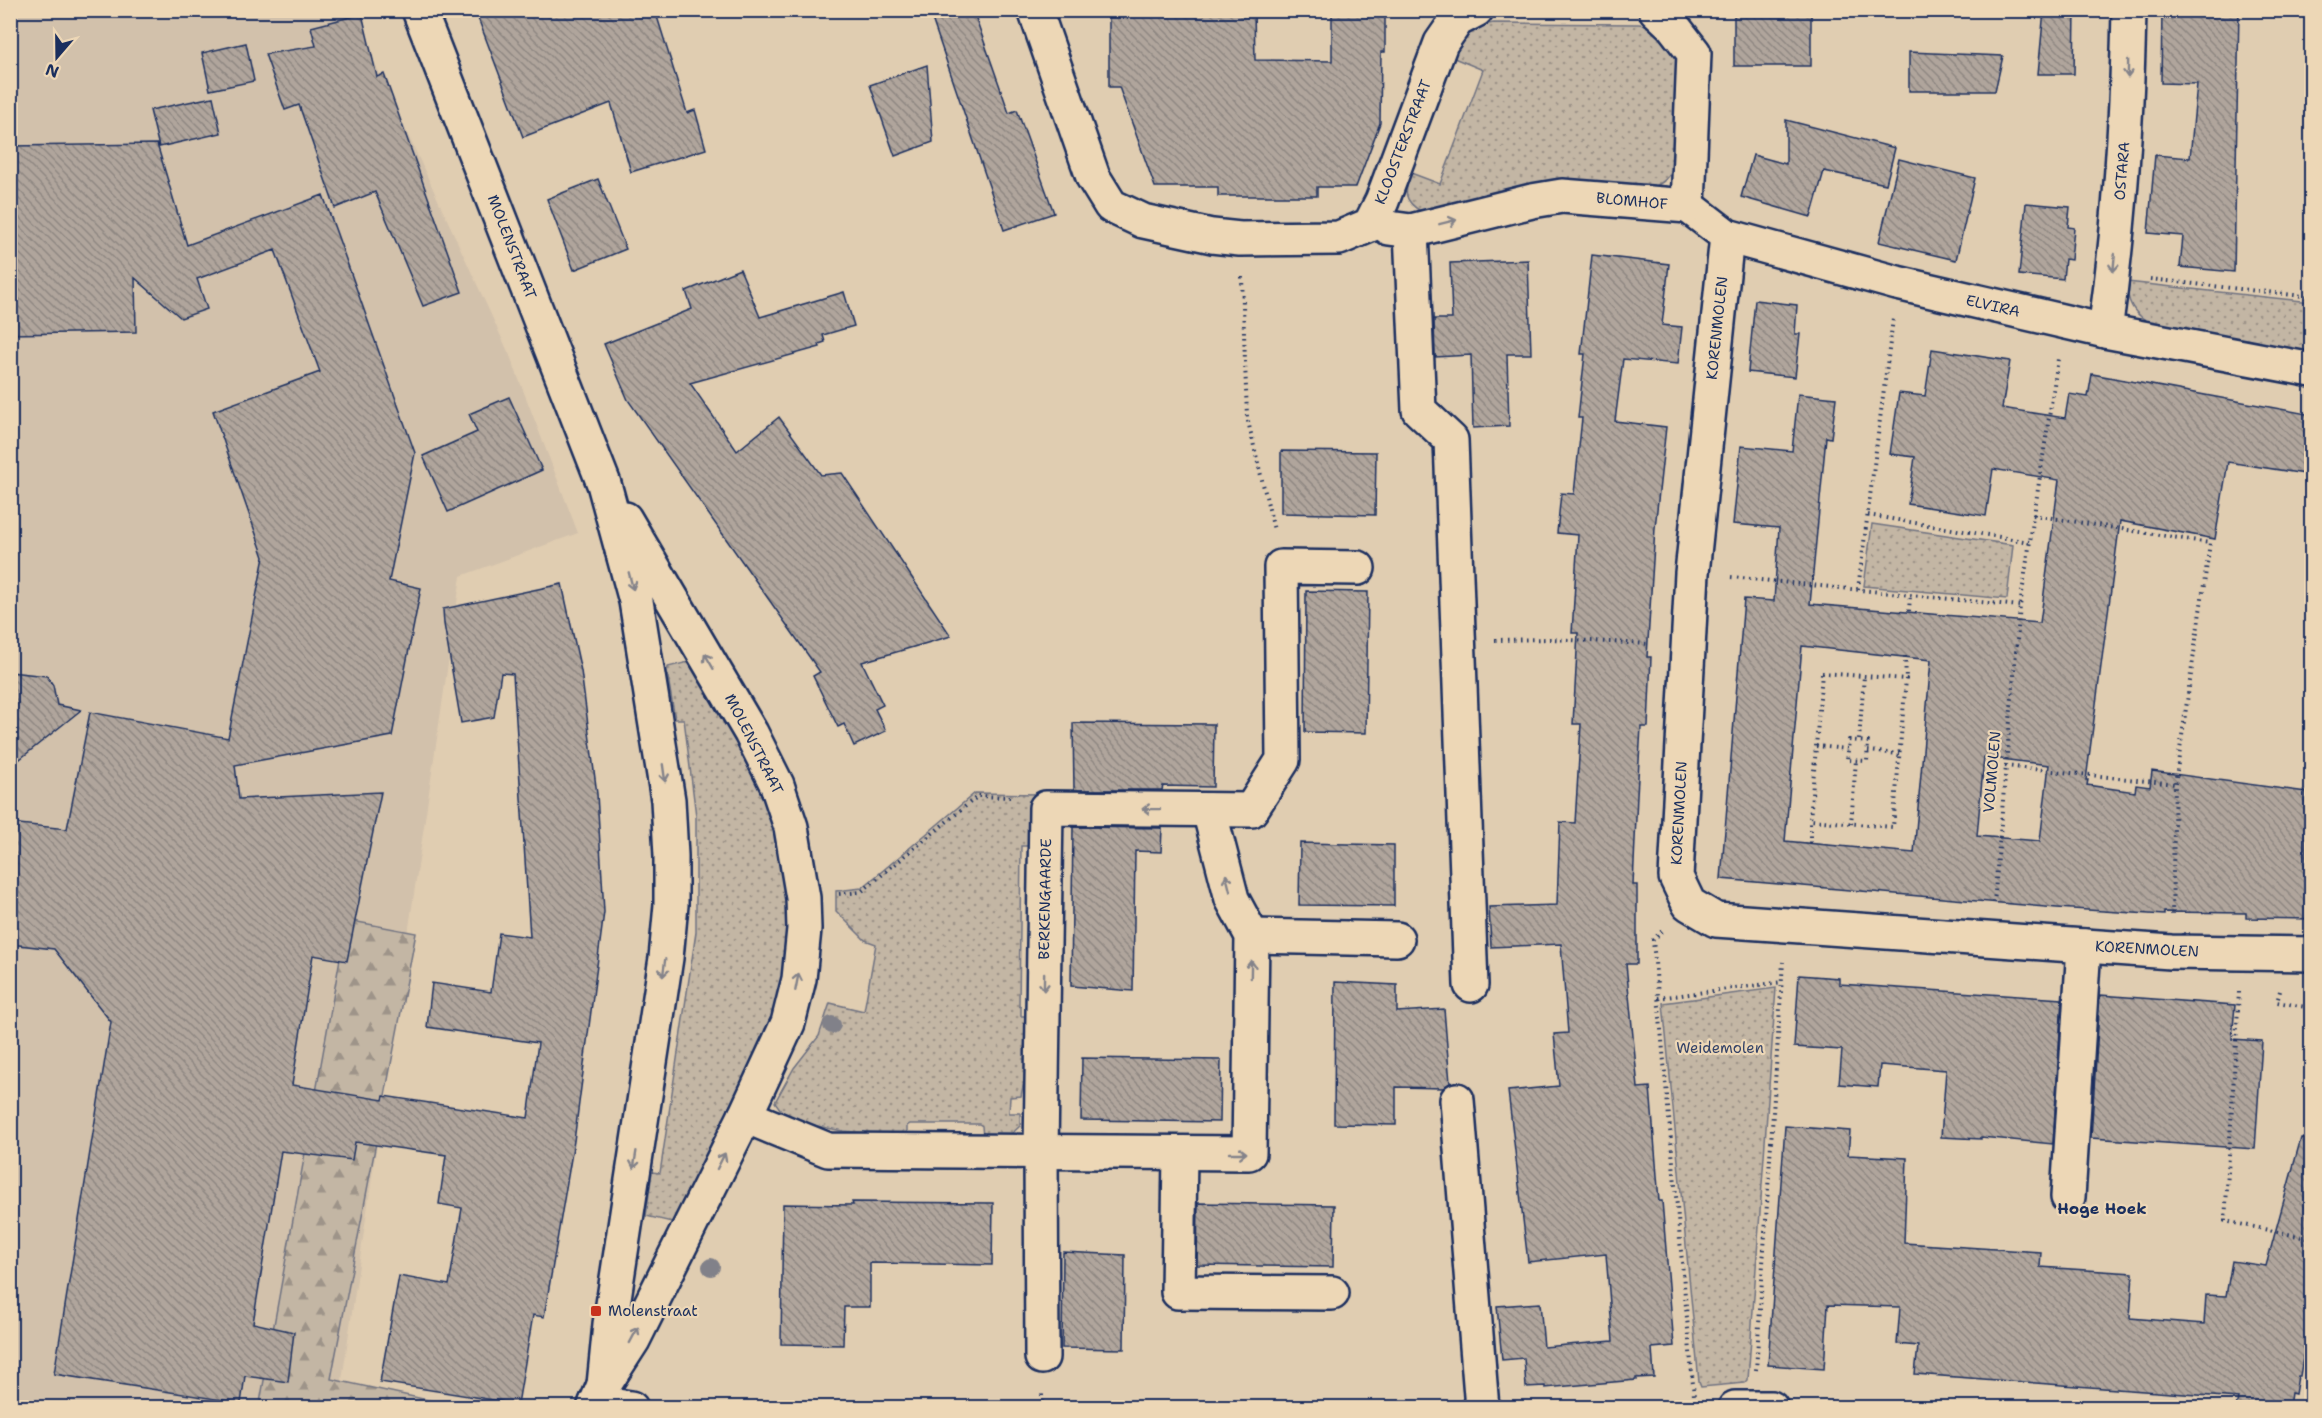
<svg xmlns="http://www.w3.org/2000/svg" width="2322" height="1418" viewBox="0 0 2322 1418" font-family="'Shantell Sans',sans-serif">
<defs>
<pattern id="grass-dots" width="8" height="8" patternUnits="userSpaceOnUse" patternTransform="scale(1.5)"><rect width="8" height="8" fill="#c3b6a4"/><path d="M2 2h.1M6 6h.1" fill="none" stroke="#9e9489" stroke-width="1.8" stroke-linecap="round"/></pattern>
<pattern id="forest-firs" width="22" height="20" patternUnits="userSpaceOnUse" patternTransform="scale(1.5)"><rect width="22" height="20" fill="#c3b6a4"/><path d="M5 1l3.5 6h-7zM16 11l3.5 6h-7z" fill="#9e9489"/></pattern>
<pattern id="building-back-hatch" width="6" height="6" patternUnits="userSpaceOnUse" patternTransform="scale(1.5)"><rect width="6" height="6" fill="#b0a59c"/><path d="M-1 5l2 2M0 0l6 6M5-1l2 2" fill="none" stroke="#8e8782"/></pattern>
</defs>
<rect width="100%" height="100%" fill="#e0cdb1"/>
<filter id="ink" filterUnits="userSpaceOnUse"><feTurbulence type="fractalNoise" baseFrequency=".0167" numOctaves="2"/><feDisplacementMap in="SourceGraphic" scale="12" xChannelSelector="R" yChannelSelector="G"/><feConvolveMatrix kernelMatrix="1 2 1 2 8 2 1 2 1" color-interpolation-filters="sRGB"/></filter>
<g filter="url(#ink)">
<path fill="#d2c1ab" d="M10,11H351L510,356L578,533L461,576L338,1407H11Z"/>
<g fill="url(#grass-dots)" stroke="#6f7281" stroke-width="1.5">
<path d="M1494,23L1639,24C1645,25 1652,25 1658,30C1666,37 1676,53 1677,64C1676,86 1680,158 1671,173C1667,180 1660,184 1653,188L1422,212C1403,201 1404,192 1411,173L1440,184L1483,70L1454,58C1461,38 1472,25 1494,23Z"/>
<path d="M2127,282L2311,302V352L2147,321C2132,312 2126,299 2127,282Z"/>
<path d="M1872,524L2013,545L2007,599L1864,586Z"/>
<path d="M696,660L750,751L791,877L784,997L680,1224L646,1216L652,1172L660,1173L696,932V816L684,719H675L667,672L668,667Z"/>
<path d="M975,793L1035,794L1034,846H1021L1019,1006L1021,1007V1016H1033L1029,1056L1021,1096L1010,1097L1009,1113H1020V1126L1007,1138L983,1137L982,1126L979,1124H910L907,1126V1136L843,1131L817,1126L786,1117L775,1102L794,1068L819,1036L830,1003L864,1011L876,944L865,940L836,911V891L862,888Z"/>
<path d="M1776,988L1748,1380L1745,1383L1701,1387L1699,1382L1663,1003Z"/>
</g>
<path fill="url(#forest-firs)" stroke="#6f7281" stroke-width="1.5" d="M347,920L416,933L331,1379L460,1407L259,1408Z"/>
<g fill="url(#building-back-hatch)" stroke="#1b2f5e" stroke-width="1.5" fill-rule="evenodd">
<path d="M475,10H655L687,113L695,110L706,149L631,172L611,103L523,137Z"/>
<path d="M929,10H973L1009,113L1017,110L1054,213L1004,230Z"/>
<path d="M1109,10H1254L1255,60L1332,61V10H1385V52H1381L1380,123L1356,187H1317V196H1218V187H1155L1119,87H1109Z"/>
<rect x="1734" y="10" width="77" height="56"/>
<path d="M2044,10H2075L2074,74H2038Z"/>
<path d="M2162,10H2239L2234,272L2180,267L2183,236L2148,233L2155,155L2190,158L2197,84L2161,83Z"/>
<path d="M362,14L377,77L384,74L462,292L423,306L375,192L335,208L299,105L285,110L265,54L316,46L311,27Z"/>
<path d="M246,43L254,81L210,90L202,53Z"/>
<path d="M1909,52L2003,56L1995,91H1909Z"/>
<path d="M927,65L933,142L895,156L870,85Z"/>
<path d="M213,97L221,133L159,147L150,110Z"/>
<path d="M1786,120L1895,148L1886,184L1824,171L1811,217L1741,197L1753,155L1786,164Z"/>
<path d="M157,144L187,245L323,195L415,453L389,581L421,588L392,736L235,765L239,799L381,792L347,961L313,955L292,1085L383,1100L384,1096L528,1118L538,1043L427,1027L432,983L491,992L499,933L530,937L513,674L501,673L494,717L461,723L444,624L443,609L562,584L581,671L597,794L604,912L574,1141L544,1317L533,1315L518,1404L380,1382L399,1276L449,1285L462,1208L439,1204L446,1155L355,1142L352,1160L281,1151L253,1323L294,1332L288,1382L245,1376L241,1403L54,1374L111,1022L54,949L10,944V823L67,829L90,712L228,738L264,557L213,411L320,372L275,250L197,279L207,309L181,318L135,278L136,332L10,334V146Z"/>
<path d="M1899,159L1975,178L1956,260L1879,242Z"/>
<path d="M598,179L626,249L574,270L547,199Z"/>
<path d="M2026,203L2070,207L2068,227L2074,228L2071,260L2065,259L2063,279L2019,275Z"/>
<path d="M1592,255L1669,264L1662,325L1682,327L1678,364L1623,359L1615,421L1666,427L1655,528L1647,657H1651L1648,727H1641L1637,795L1633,885H1637V964H1626L1638,1088L1650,1087L1659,1201H1662L1674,1346L1652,1348L1654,1377L1636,1378V1380L1545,1388V1386L1526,1387L1524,1358L1502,1360L1497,1306L1540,1303L1544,1347L1613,1341L1606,1254L1528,1262L1508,1091L1559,1086L1554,1034L1568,1033L1561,944L1491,947L1489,907L1557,905L1560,822L1575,823L1581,724H1573L1578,633H1572L1578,535L1557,533L1561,493L1574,494L1582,418H1578L1585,354H1581Z"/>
<path d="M1528,260L1531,354H1507L1509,426L1473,428L1471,355L1435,357L1434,319H1452L1450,263Z"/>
<path d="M740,269L760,317L844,292L854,326L823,335L825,342L819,344L820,347L690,383L737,451L779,417L821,475L842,473L951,636L862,662L883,705L875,709L886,731L854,746L844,724L838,727L813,676L820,672L628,400L604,344L692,309L686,291Z"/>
<path d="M1755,300L1797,305L1795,334H1800L1795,377L1748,372Z"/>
<path d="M1932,349L2010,361L2002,408L2065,418L2069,394L2088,397L2092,374L2312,415V475L2228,462L2215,539L2120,521L2086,780H2088L2087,785L2135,792L2136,785L2150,787L2152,771L2306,792V866H2312V919L2246,918V913L2164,912V915L2057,908L1721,879L1744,599L1774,601L1779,528L1733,524L1741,446L1792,451L1798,394L1836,398L1831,438L1826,437L1810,604L2040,623L2059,480L1993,469L1986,516L1908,504L1915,457L1890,454L1899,393L1925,396ZM1802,646L1931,660L1914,853L1785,841ZM1984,757L2049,765L2040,841L1977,836Z"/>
<path d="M509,397L542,470L448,512L423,456L477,432L469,414Z"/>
<path d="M1281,451L1376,452L1375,515L1281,513Z"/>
<path d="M1306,591L1368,592L1366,733L1305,732Z"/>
<path d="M10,672L47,676L53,685L57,705L81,710L10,767Z"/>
<path d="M1073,723L1214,724L1213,787L1163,786L1162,790H1074Z"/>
<path d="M1073,827L1162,828L1161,852L1135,851L1133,991L1071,986Z"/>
<path d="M1300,843L1394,845V906L1299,905Z"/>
<path d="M1799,975L1839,978V984L2062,999L2053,1144L1981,1137V1139L1941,1137L1946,1070L1880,1065L1878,1087L1839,1084L1842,1050L1794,1047Z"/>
<path d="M1335,982L1397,985V1012L1444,1009L1450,1083L1444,1088L1396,1087V1125L1334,1124Z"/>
<path d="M2100,995L2235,1005L2232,1039L2262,1041L2255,1149L2091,1138Z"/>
<path d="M1082,1058L1221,1060L1220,1122L1081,1120Z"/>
<path d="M1785,1126L1850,1131L1848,1155L1907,1158L1904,1243L2041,1252L2040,1267L2133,1273L2130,1318L2204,1324L2206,1295L2226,1296L2232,1261L2266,1266L2301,1138L2312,1139V1302L2300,1376H2298L2295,1394L2291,1393L2289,1407H2236L2238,1398L1915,1374L1918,1346L1897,1344L1900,1307L1828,1305L1824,1369L1768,1365Z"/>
<path d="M852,1202L993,1203L992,1265L870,1263V1307H844L843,1345L781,1344L783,1204L853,1205Z"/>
<path d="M1198,1203L1334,1205L1333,1267L1197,1265Z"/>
<path d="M1063,1252L1125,1255L1124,1349L1062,1348Z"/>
</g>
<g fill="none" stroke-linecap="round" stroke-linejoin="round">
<g stroke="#1b2f5e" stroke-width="38">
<g id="minor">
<path d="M419,10L604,484L636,601L668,800L671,856V905L666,958L610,1324L604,1385"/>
<path d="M1035,10L1093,177L1111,206L1143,221L1212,236L1240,239L1339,238L1370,225L1382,201L1441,43L1457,20L1476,10"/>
<path d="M1656,10L1673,26L1694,53L1688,206"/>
<path d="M1688,206L1727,236L1897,283L2105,331L2312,370"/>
<path d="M1389,228L1411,231L1532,201L1562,196L1688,206"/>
<path d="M1411,231L1419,410L1451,440L1471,985"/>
<path d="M1727,236L1692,573L1676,877L1689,904L1716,920L2171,952L2312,954"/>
<path d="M2105,331C2120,225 2127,118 2129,10"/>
<path d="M1252,936L1397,939"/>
<path d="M1457,1100L1482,1408"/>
<path d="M745,1116L828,1150L1249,1153L1252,936L1232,899L1209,810"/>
<path d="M1180,1153L1178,1292L1332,1293"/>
<path d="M2068,1197L2084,946"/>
<path d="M1042,1357L1041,1152L1046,808L1251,810L1283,760L1281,567L1358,568"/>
<path d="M596,1403L631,1408"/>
<path d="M594,1408L604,1385L633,1340L745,1116L788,1023L799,979L804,929L803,898L791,827L777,785L751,733L625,519"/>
<path d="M1735,1408H1771"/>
</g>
</g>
<g stroke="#1b2f5e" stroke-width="4" stroke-dasharray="1.5 4.5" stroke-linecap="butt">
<path d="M1242,277L1247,417L1274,530"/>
<path d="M2150,279L2312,297"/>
<path d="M1868,515L2029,542"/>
<path d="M2033,515L2210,543L2175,784L2172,915"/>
<path d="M1731,577L2020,606"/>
<path d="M1858,589L1893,319"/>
<path d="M1909,611L1910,595"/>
<path d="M1495,640L1550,639L1649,644"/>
<path d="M1905,656L1906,679"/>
<path d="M1822,673L1906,679L1893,827L1810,820Z"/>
<path d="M1849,740L1868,742L1867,761L1847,760Z"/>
<path d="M1859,740L1864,676"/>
<path d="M1816,746L1848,749"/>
<path d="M1868,751L1899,754"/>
<path d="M2005,766L2175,784"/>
<path d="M1851,824L1856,760"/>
<path d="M1810,843V820"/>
<path d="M839,894L861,892L978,796L1010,797"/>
<path d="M1994,903L2020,606L2058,359"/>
<path d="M1662,931L1653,940L1695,1407"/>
<path d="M2280,991L2277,1002L2312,1008"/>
<path d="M2239,992L2225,1221L2312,1239"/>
<path d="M1658,998L1782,982"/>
<path d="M1756,1370L1783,962"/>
<path d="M1042,1408V1394"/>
</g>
<use href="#minor" stroke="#edd7b6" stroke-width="33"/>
</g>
<g fill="#818189">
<circle cx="832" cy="1025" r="9"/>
<circle cx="711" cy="1267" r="9"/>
</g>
<defs><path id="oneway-shaft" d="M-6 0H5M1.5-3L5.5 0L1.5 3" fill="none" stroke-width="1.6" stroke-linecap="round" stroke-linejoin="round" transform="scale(1.5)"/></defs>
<g stroke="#84838a">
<use href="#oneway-shaft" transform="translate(2128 69) rotate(91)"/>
<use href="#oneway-shaft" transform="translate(1448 222) rotate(-14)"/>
<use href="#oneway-shaft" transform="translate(2114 263) rotate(95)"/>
<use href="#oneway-shaft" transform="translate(631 581) rotate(75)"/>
<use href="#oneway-shaft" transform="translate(709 661) rotate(-120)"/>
<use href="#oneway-shaft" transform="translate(664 773) rotate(82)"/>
<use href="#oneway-shaft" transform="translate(1151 809) rotate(-179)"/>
<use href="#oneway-shaft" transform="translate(1228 883) rotate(-104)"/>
<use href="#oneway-shaft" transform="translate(664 968) rotate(98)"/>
<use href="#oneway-shaft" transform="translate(1251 969) rotate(-89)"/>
<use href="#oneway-shaft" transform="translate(797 982) rotate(-79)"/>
<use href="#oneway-shaft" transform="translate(1044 982) rotate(91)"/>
<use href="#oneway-shaft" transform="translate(1238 1153)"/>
<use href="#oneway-shaft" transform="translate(635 1160) rotate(99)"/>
<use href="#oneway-shaft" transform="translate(721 1161) rotate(-63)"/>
<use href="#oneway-shaft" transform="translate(634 1335) rotate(-62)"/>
</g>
</g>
<rect fill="#c8321e" stroke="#edd7b6" stroke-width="2" x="590" y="1305" width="12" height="12" rx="3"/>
<g text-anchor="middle" stroke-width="4.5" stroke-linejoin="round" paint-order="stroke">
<g font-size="15" fill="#1b2f5e" stroke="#edd7b6">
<text transform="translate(1403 142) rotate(-69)" y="5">KLOOSTERSTRAAT</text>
<text transform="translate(2122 171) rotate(-85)" y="5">OSTARA</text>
<text transform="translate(1632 201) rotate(5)" y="5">BLOMHOF</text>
<text transform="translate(512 247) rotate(69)" y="5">MOLENSTRAAT</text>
<text transform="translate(1993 306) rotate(13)" y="5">ELVIRA</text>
<text transform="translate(1717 328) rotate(-84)" y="5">KORENMOLEN</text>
<text transform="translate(754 744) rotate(63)" y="5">MOLENSTRAAT</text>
<text transform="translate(1992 772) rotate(-85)" y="5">VOLMOLEN</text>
<text transform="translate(1679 813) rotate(-87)" y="5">KORENMOLEN</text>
<text transform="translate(1045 899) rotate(-89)" y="5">BERKENGAARDE</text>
<text transform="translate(2147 949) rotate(3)" y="5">KORENMOLEN</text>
</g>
<g font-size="15" fill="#344368" stroke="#edd7b6">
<text x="1720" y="1053">Weidemolen</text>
</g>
<g font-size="15" fill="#1b2f5e" stroke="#edd7b6" text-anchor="start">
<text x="608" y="1316">Molenstraat</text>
</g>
<g font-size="16" font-weight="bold" fill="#1b2f5e" stroke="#edd7b6">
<text x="2102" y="1214">Hoge Hoek</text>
</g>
</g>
<rect width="2322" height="1418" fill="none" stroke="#edd7b6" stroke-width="36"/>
<rect x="18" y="18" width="2286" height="1382" fill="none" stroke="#1b2f5e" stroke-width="2" filter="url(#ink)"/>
<g transform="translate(57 57) rotate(200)" stroke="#edd7b6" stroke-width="4.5" paint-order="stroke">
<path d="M0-4.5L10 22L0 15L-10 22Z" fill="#1b2f5e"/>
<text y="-9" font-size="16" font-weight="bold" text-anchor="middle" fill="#1b2f5e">N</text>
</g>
</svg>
